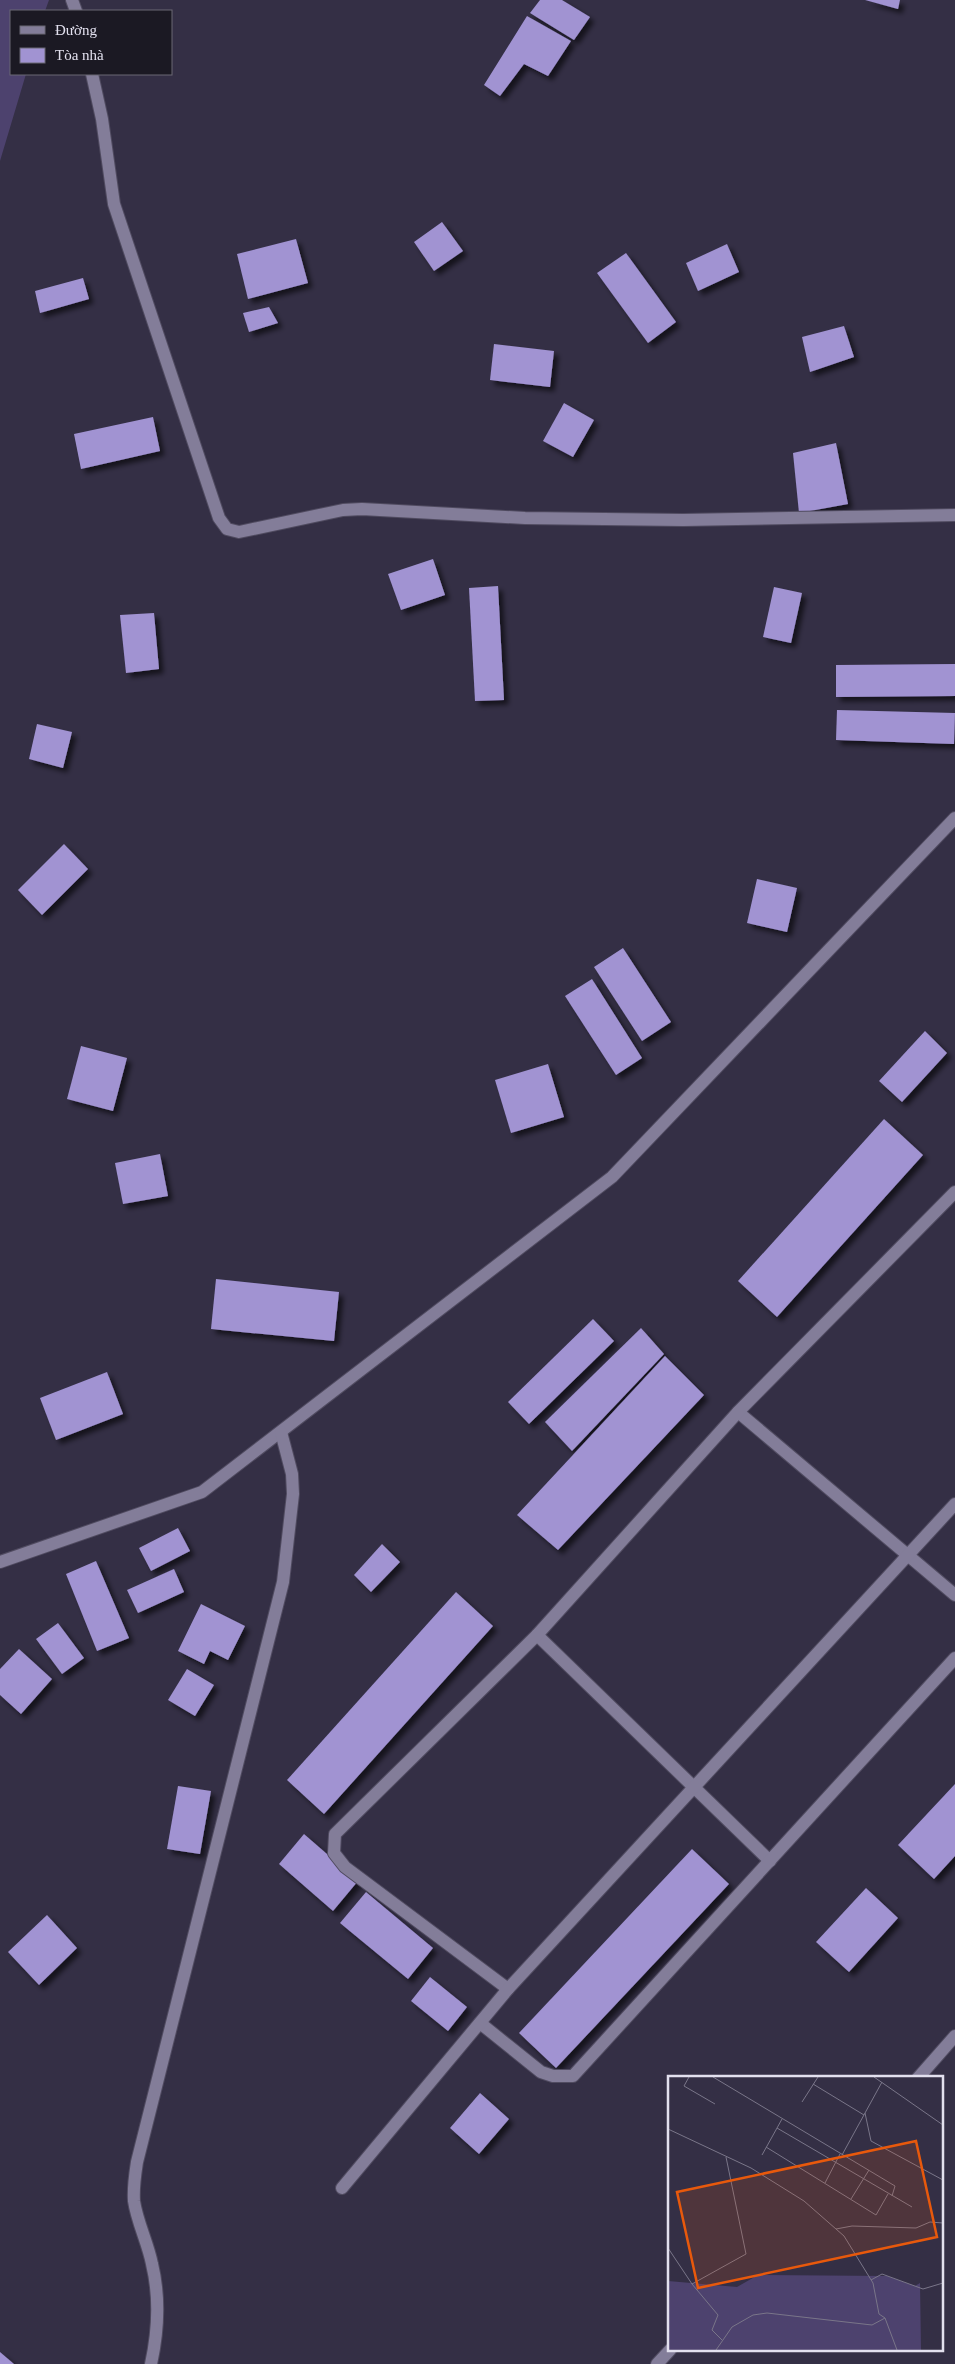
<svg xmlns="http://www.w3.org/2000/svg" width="955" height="2364" viewBox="0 0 955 2364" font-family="Georgia,serif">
<defs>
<filter id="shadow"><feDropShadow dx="4.5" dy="4.5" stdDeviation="2.5" flood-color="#0009"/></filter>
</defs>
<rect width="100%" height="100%" fill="#342f45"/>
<path fill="#4d426e" d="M0,0H49L45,11H11V74H26L0,161Z"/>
<g fill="#a193d2" filter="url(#shadow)">
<path d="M540,0H562L590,17L574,40L530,13Z"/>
<path d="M865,0H900L898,9Z"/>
<path d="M527,16L571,41L548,76L524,64L500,96L484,85Z"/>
<path d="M442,222L463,251L434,271L414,242Z"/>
<path d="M296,239L308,283L248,299L237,254Z"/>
<path d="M727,244L739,272L698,291L686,263Z"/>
<path d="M626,253L676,322L648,343L597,273Z"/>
<path d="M83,278L89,299L40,313L35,291Z"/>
<path d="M269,307L278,323L249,332L243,313Z"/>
<path d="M844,326L854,357L810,372L802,337Z"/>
<path d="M494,344L554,351L550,387L490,380Z"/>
<path d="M564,403L594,420L573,457L543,441Z"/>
<path d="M153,417L160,451L81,469L74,434Z"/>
<path d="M836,443L848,504L799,513L793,453Z"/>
<path d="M433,559L445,595L401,610L388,574Z"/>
<path d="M498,586L504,700L475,701L469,588Z"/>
<path d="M774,587L802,593L791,643L763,637Z"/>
<path d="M154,613L159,669L126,673L120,615Z"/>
<path d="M955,664V696L836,697V665Z"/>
<path d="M837,710L955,713L954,744L836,740Z"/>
<path d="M37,724L72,732L63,768L29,759Z"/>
<path d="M64,844L88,869L42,915L18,890Z"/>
<path d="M757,879L797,888L787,932L747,923Z"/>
<path d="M623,948L671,1022L642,1041L594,967Z"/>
<path d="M592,979L642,1058L616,1075L565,996Z"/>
<path d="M925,1031L947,1053L902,1102L879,1081Z"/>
<path d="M81,1046L127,1058L113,1111L67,1099Z"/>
<path d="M548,1064L564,1117L511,1133L495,1080Z"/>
<path d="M884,1119L923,1155L777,1317L738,1281Z"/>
<path d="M160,1154L168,1196L123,1204L115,1163Z"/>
<path d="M216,1279L339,1292L334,1341L211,1329Z"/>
<path d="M593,1319L614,1341L529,1424L508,1402Z"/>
<path d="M641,1328L664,1354L572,1451L545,1422Z"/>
<path d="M665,1356L704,1395L558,1550L517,1515Z"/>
<path d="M107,1372L123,1414L56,1440L40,1398Z"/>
<path d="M178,1528L190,1551L151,1571L139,1548Z"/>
<path d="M382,1544L400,1562L371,1592L354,1575Z"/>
<path d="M96,1561L129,1638L97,1651L66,1574Z"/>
<path d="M174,1569L184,1592L138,1613L127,1590Z"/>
<path d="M456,1592L493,1626L324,1814L287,1780Z"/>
<path d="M201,1604L245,1626L228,1660L210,1651L204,1664L178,1651Z"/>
<path d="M58,1623L84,1658L62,1674L36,1639Z"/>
<path d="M19,1649L52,1679L21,1714L0,1695V1669Z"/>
<path d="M187,1669L214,1685L195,1716L168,1700Z"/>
<path d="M955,1784V1856L934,1879L898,1845Z"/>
<path d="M178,1786L211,1791L200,1854L167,1849Z"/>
<path d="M304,1834L358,1881L333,1911L279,1864Z"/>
<path d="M692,1849L729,1884L556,2068L519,2033Z"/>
<path d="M866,1888L898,1918L849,1972L816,1942Z"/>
<path d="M366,1892L433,1948L408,1979L340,1923Z"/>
<path d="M47,1915L77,1948L39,1985L8,1952Z"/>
<path d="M430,1977L467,2007L448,2031L411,2001Z"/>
<path d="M480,2093L509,2119L479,2154L450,2128Z"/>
<path d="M0,2352L14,2364H0Z"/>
</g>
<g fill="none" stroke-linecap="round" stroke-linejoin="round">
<g stroke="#504b60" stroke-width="14">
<g id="minor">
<path d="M72,0L76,11"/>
<path d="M92,74L102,119L114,204L219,518L227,529L239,532L343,510L362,509L525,518L683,520L955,515"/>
<path d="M738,1412L955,1595"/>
<path d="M0,1562L202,1492L612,1177L955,818"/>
<path d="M537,1635L770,1861"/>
<path d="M508,1989L345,1867L334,1853L335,1834L537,1635L738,1412L955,1192"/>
<path d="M480,2023L541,2072L553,2076H573L955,1658"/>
<path d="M918,2078L955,2036"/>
<path d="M342,2188L508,1989L955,1504"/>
<path d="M151,2364C158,2332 160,2297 152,2264C148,2243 137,2222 134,2201C133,2187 135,2175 137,2162L283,1582L293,1494L292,1474L281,1432"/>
<path d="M657,2364L670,2350"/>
</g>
</g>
<use href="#minor" stroke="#837d99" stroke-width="12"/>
</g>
<g transform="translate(668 2076)">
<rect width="275" height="275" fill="#342f45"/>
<path d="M90,199L219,200L247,210L252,207L253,274H0V205L69,211Z" fill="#4d426e"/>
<path fill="none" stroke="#7a7689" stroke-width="1" d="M21,1L16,10L47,28M45,1L227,110L224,120M206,1L275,49M145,8L196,39M134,26L150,1M197,37L203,65L275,104M109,52L244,131M0,53L83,92L136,125L176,160L205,207L211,238L217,242L229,274M98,71L208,139L220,118M94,79L114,43M174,79L214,6M157,107L172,78M183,123L201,94M168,153L184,150L248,152L262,146L275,147M0,172L24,208L50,239L44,254L54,264M203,204L214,198L255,213L275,207M24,208L78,178L58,81M48,274L64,251L85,239L99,237L204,249L217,242"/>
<path fill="#e8590c" fill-opacity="0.15" stroke="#e8590c" stroke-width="2.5" d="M248,65L269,161L30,212L9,116Z"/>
<rect width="275" height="275" fill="none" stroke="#e2e0ee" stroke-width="2.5"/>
</g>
<rect x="10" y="10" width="162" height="65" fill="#1b1923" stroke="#6b6974"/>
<rect x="20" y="26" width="25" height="8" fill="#837d99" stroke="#6b6974"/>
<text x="55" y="35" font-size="15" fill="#e2e0ee">Đường</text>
<rect x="20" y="48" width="25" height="15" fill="#a193d2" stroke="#6b6974"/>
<text x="55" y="60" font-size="15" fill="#e2e0ee">Tòa nhà</text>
</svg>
